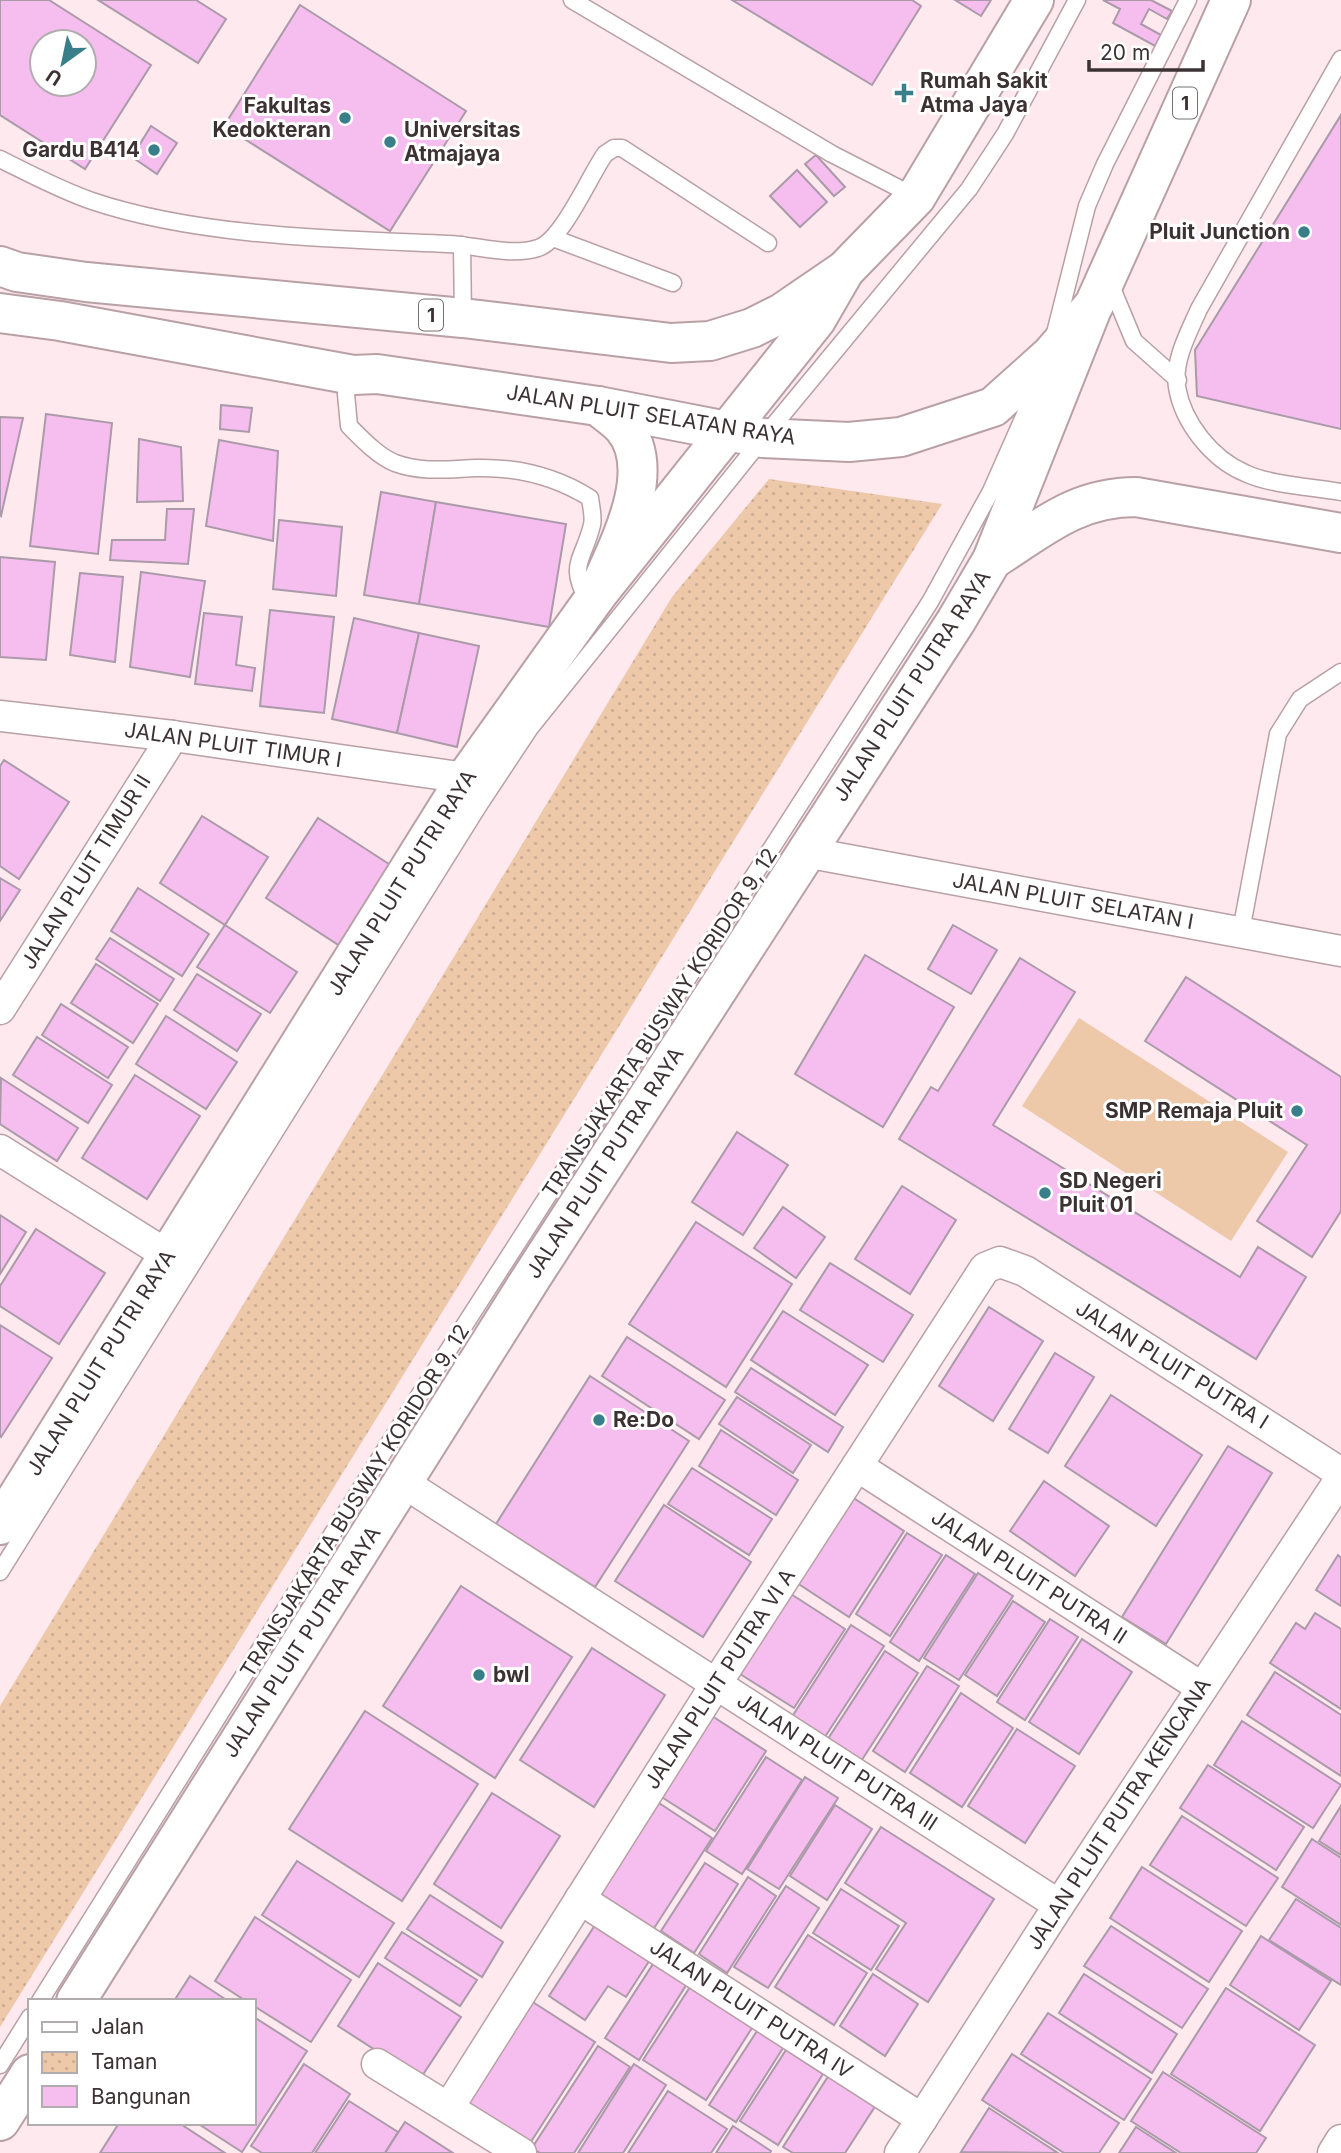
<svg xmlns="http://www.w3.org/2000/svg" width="1341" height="2153" viewBox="0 0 1341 2153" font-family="Inter,sans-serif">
<defs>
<pattern id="park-dots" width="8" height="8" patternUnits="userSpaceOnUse" patternTransform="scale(1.75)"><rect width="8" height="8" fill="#edc8a9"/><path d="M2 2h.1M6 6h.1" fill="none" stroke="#ccac92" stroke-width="1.8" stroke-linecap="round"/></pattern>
</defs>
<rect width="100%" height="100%" fill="#fde9ee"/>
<path fill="#edc8a9" d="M1079,1018L1288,1152L1231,1241L1022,1106Z"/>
<path fill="url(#park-dots)" d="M769,479L942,504L0,2027V1706L672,597Z"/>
<g fill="#f6beef" stroke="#ab9aa9" stroke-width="2" fill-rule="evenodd">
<path d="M0,0H49L151,65L85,169L0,115ZM42,42H84V84H42Z"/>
<path d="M98,0H196L226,19L198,63Z"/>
<path d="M732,0H912L921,6L872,85Z"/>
<path d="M955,0H991L981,16Z"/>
<path d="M1103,0H1151L1172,11L1167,19L1149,9L1141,24L1161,35L1155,46L1113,23L1120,9Z"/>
<path d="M300,5L466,111L390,231L224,126Z"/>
<path d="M1341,115V429L1197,396L1195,350Z"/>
<path d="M151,126L177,143L157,174L132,157Z"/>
<path d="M816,155L845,187L834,196L805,164Z"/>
<path d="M797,170L827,202L800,227L770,196Z"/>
<path d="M221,405L252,408L249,432L220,429Z"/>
<path d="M46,414L112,423L98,554L30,546Z"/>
<path d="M0,417L23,418L1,516L0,515Z"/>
<path d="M139,439L181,447L183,501L137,502Z"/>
<path d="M219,440L278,451L273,541L206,526Z"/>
<path d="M381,492L436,502L419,604L364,595Z"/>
<path d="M436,502L566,524L549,627L419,604Z"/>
<path d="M167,509H194L188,564L110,560L112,540H165Z"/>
<path d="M279,520L342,527L336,596L273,589Z"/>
<path d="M0,557L55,562L46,660L0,657Z"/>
<path d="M141,572L205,581L190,677L130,667Z"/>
<path d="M80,573L123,577L115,662L70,655Z"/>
<path d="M270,610L334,617L324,713L260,706Z"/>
<path d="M204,613L242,617L236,665L255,668L252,691L195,684Z"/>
<path d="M354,618L419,633L397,733L332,719Z"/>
<path d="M419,633L479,646L457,747L397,733Z"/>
<path d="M4,760L69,802L19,879L0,866V766Z"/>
<path d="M202,816L268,857L225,925L160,883Z"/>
<path d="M318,818L392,866L340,946L266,898Z"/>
<path d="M0,878L20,890L0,921Z"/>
<path d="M138,888L209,934L182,976L111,931Z"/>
<path d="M225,925L297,972L270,1013L197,967Z"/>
<path d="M953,925L997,950L971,994L928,969Z"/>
<path d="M110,938L174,979L160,1001L96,959Z"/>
<path d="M865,955L954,1007L883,1127L795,1074Z"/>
<path d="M1020,958L1075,992L993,1125L1240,1277L1258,1247L1306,1277L1256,1359L899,1139L931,1087L938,1091Z"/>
<path d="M96,964L158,1004L133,1043L71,1003Z"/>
<path d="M197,974L261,1014L237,1051L174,1010Z"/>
<path d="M1186,977L1341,1077V1211L1312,1257L1257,1221L1307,1145L1145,1041Z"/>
<path d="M61,1004L128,1047L108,1078L42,1035Z"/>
<path d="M166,1016L237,1062L206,1109L136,1064Z"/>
<path d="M37,1037L112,1085L88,1123L13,1075Z"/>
<path d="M135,1075L200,1116L147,1199L82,1158Z"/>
<path d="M1,1078L78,1128L57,1161L0,1124Z"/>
<path d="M737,1132L788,1165L743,1235L692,1202Z"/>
<path d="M902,1186L956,1220L910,1294L855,1259Z"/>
<path d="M783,1207L825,1237L796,1278L754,1248Z"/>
<path d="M0,1215L26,1232L0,1274Z"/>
<path d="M696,1222L792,1284L726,1387L629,1324Z"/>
<path d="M36,1229L105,1273L59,1344L0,1306V1286Z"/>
<path d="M830,1263L913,1315L883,1362L800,1310Z"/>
<path d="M989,1307L1043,1341L993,1421L939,1386Z"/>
<path d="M783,1311L868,1365L835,1415L751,1360Z"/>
<path d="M0,1325L52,1358L1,1437L0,1436Z"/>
<path d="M627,1337L725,1400L699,1439L602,1376Z"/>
<path d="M1055,1353L1094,1377L1048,1453L1009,1429Z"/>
<path d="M751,1368L843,1427L828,1452L735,1392Z"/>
<path d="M590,1376L689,1441L595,1587L496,1524Z"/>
<path d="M1111,1395L1202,1455L1156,1526L1065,1466Z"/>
<path d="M737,1397L811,1445L793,1473L719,1424Z"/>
<path d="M721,1430L798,1480L776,1515L699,1466Z"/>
<path d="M1228,1446L1272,1473L1166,1644L1122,1617Z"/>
<path d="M692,1468L772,1519L749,1555L668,1504Z"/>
<path d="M1044,1481L1109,1526L1075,1576L1010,1531Z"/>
<path d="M849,1495L904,1531L849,1617L794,1581Z"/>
<path d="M664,1505L751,1562L703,1637L615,1581Z"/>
<path d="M907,1533L942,1555L890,1636L856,1614Z"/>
<path d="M946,1555L975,1574L919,1661L890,1642Z"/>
<path d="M1338,1555L1341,1558V1606L1316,1590Z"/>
<path d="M978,1573L1013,1596L959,1680L924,1658Z"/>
<path d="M461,1586L572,1657L495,1778L383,1706Z"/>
<path d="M791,1594L845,1629L794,1708L740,1674Z"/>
<path d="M1013,1601L1045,1622L997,1696L965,1675Z"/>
<path d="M1315,1613L1341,1629V1709L1270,1663L1296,1623L1305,1629Z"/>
<path d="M1050,1619L1078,1637L1025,1720L997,1702Z"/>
<path d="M851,1625L884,1646L821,1743L788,1723Z"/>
<path d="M1082,1639L1132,1672L1079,1754L1029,1722Z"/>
<path d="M592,1648L665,1695L594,1807L520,1760Z"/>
<path d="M885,1651L918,1673L858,1766L824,1745Z"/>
<path d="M927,1666L959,1686L905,1772L873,1751Z"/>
<path d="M1275,1672L1341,1715V1776L1247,1715Z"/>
<path d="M961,1693L1013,1728L962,1807L910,1773Z"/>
<path d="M365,1711L478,1784L402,1901L289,1829Z"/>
<path d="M712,1716L766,1751L715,1831L660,1796Z"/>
<path d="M1242,1721L1341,1785L1313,1828L1214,1765Z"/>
<path d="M1017,1729L1075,1766L1025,1843L968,1806Z"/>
<path d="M766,1757L802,1780L742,1874L706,1851Z"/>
<path d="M1208,1765L1304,1827L1276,1870L1180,1808Z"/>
<path d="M805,1777L838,1798L779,1889L747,1869Z"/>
<path d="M492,1793L560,1836L501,1928L434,1884Z"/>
<path d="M659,1803L712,1838L651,1933L597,1899Z"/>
<path d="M835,1805L872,1829L827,1900L790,1876Z"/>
<path d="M1341,1806V1855L1319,1841Z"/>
<path d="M1182,1816L1278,1878L1246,1926L1150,1865Z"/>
<path d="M881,1827L994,1899L928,2002L876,1969L906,1923L845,1883Z"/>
<path d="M1312,1839L1341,1858V1925L1282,1887Z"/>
<path d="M297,1861L394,1923L359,1977L262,1915Z"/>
<path d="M705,1863L738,1884L694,1953L661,1931Z"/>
<path d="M1142,1867L1242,1931L1209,1982L1110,1918Z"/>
<path d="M748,1877L776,1896L727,1973L699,1954Z"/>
<path d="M786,1886L819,1908L768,1988L734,1967Z"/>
<path d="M841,1889L899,1926L871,1970L813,1933Z"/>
<path d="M430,1895L503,1942L482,1977L407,1929Z"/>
<path d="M1296,1899L1341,1928V1985L1269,1940Z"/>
<path d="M255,1917L351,1980L311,2042L254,2006V2001H246L215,1981Z"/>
<path d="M599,1919L653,1955L626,1997L608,1986L585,2020L549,1996Z"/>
<path d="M1111,1926L1208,1989L1182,2028L1084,1966Z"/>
<path d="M402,1932L477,1980L460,2006L385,1958Z"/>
<path d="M808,1935L867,1973L834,2025L775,1987Z"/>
<path d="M1261,1936L1331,1981L1299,2030L1230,1985Z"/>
<path d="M657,1958L690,1979L639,2060L605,2038Z"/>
<path d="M378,1963L461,2017L420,2079L338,2026Z"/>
<path d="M873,1974L918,2004L885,2056L840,2026Z"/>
<path d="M1084,1974L1177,2034L1152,2073L1059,2013Z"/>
<path d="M190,1976L228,2001H174Z"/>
<path d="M690,1987L752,2028L706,2100L643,2060Z"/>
<path d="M1226,1988L1315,2045L1260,2131L1171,2074Z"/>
<path d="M528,1999L595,2042L527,2148L460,2106Z"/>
<path d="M1048,2013L1151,2079L1124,2120L1021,2054Z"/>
<path d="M254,2017L307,2051L242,2152L197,2123H254Z"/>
<path d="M757,2031L783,2048L736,2122L709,2105Z"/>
<path d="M598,2046L630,2067L574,2153H540L532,2148Z"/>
<path d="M786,2050L823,2074L778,2145L740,2121Z"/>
<path d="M1012,2054L1119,2123L1099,2153H1064L982,2100Z"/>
<path d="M304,2064L350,2094L312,2153H262L251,2146Z"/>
<path d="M634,2064L666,2085L623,2153H578Z"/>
<path d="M1163,2072L1266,2138L1256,2153H1181L1131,2121Z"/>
<path d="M829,2075L876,2105L845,2153H793L783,2147Z"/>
<path d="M668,2091L727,2129L711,2153H628Z"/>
<path d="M349,2101L398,2132L385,2153H315Z"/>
<path d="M989,2108L1058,2153L961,2152Z"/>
<path d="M405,2122L453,2153H385Z"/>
<path d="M119,2123H179L225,2153H100Z"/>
<path d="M733,2126L771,2151L770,2153H716Z"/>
<path d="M1136,2127L1176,2153H1119Z"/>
</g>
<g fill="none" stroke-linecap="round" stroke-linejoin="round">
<g stroke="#b8a0a6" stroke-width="19">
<g id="service">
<path d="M572,0L832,154L916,197"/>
<path d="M1341,59L1199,309C1189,332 1173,360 1177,387C1183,423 1212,459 1245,473C1270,485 1313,487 1341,492"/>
<path d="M0,159C30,174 60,190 92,201C199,237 335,239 448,244C476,245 511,257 538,248C562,241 590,175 605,154L614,148H622L768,243"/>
<path d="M553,238L673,283"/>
<path d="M462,245L463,318"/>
<path d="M1109,281L1134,341L1178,380"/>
<path d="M1054,337L1087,206L1105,164L1188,0"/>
<path d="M353,375L346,394L349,426C362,439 378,456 395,463C422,473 449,469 476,468C518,467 555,476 590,498C591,507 594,517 592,525C583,561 567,565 589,602"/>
<path d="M1241,931L1278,734L1300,699L1341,672"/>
<path d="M0,1572L479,805L530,728L763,438L969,189L1005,134L1077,0"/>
<path d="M40,2001L415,1402L930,602L991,491L1041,378"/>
<path d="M0,2065L30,2017"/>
</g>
</g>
<g stroke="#b8a0a6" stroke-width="33">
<g id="minor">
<path d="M0,716L173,736L466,778"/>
<path d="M805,852L1341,951"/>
<path d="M0,1009L173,736"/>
<path d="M0,1150L169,1256"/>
<path d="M857,1466L1201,1687"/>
<path d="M404,1483L1059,1905"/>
<path d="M580,1899L922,2119"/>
<path d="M377,2064L521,2153"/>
<path d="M449,2107L716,1684L985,1268L1000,1262L1025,1271L1341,1473"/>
<path d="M900,2153L1059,1905L1341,1478"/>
<path d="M1333,2153L1341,2140"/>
</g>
</g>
<g stroke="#b8a0a6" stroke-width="42">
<g id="tertiary">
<path d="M992,560C1041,529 1075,497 1136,497L1341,533"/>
<path d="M0,1525L466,778L596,596L816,320L845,270"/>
<path d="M76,2001L533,1275L956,621L992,560L1091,311"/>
<path d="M0,2121L30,2074"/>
</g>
</g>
<g stroke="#b8a0a6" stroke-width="42">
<g id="trunk">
<path d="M0,266L17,272L86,282L463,318L671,343L710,341L752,328L782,313L845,270L916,197L1034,0"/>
<path d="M0,313L60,321L353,375L377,374L598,406L763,438L849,442L901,437L993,407L1051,355L1094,305L1231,0"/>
<path d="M596,596C615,552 661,471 623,427C616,419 606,413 598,406"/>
</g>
</g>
<use href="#service" stroke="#fff" stroke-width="16"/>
<use href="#minor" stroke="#fff" stroke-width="30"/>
<use href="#tertiary" stroke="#fff" stroke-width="38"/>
<use href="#trunk" stroke="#fff" stroke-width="38"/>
</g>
<g fill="#397f8a" stroke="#fff" stroke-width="2.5">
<path d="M900.5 82.5h7v7h7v7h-7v7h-7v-7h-7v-7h7z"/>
<circle cx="345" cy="118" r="7"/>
<circle cx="390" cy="142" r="7"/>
<circle cx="154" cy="150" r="7"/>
<circle cx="1304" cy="232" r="7"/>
<circle cx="1297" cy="1111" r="7"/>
<circle cx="1045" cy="1193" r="7"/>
<circle cx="599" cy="1420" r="7"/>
<circle cx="479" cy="1675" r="7"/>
</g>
<g text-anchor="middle" stroke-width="6" stroke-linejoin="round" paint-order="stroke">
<g fill="#fff" stroke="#767071" stroke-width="2">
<rect x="1173" y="87.5" width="24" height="31" rx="5"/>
<rect x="419" y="299.5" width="24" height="31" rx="5"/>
</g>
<g font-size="19" font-weight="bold" fill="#3c3234">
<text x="1185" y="110">1</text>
<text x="431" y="322">1</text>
</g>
<g font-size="21" font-weight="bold" fill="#3c3234" stroke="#fff" text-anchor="start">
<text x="920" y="88">Rumah Sakit<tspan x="920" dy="24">Atma Jaya</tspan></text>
<text x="331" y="113" text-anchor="end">Fakultas<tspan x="331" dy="24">Kedokteran</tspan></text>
<text x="404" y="137">Universitas<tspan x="404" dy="24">Atmajaya</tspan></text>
<text x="140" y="157" text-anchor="end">Gardu B414</text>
<text x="1290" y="239" text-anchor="end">Pluit Junction</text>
<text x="1283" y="1118" text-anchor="end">SMP Remaja Pluit</text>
<text x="1059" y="1188">SD Negeri<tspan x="1059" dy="24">Pluit 01</tspan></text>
<text x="613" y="1427">Re:Do</text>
<text x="493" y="1682">bwl</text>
</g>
<g font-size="21" fill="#3c3234" stroke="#fff">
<text transform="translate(651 415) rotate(9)" y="7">JALAN PLUIT SELATAN RAYA</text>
<text transform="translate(912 686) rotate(-57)" y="7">JALAN PLUIT PUTRA RAYA</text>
<text transform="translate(233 745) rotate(8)" y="7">JALAN PLUIT TIMUR I</text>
<text transform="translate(86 872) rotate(-58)" y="7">JALAN PLUIT TIMUR II</text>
<text transform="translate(402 883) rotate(-58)" y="7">JALAN PLUIT PUTRI RAYA</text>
<text transform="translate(1073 901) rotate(10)" y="7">JALAN PLUIT SELATAN I</text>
<text transform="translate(660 1023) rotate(-57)" y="7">TRANSJAKARTA BUSWAY KORIDOR 9, 12</text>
<text transform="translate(605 1163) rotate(-57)" y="7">JALAN PLUIT PUTRA RAYA</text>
<text transform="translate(101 1363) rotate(-58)" y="7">JALAN PLUIT PUTRI RAYA</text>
<text transform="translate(1172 1365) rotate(32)" y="7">JALAN PLUIT PUTRA I</text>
<text transform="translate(355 1501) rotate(-58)" y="7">TRANSJAKARTA BUSWAY KORIDOR 9, 12</text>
<text transform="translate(1029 1577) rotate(33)" y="7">JALAN PLUIT PUTRA II</text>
<text transform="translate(302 1642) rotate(-57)" y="7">JALAN PLUIT PUTRA RAYA</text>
<text transform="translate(720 1679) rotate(-57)" y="7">JALAN PLUIT PUTRA VI A</text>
<text transform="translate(837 1762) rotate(33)" y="7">JALAN PLUIT PUTRA III</text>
<text transform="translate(1119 1814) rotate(-57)" y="7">JALAN PLUIT PUTRA KENCANA</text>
<text transform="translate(751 2009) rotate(33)" y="7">JALAN PLUIT PUTRA IV</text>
</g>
</g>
<rect x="28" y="1999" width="228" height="126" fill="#ffffff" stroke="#b1adae" stroke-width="2"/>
<rect x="42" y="2022" width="35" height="10" fill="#ffffff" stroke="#b1adae" stroke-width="2"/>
<text x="91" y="2034" font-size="21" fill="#3c3234">Jalan</text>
<rect x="42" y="2052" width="35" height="21" fill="url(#park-dots)" stroke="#b1adae" stroke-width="2"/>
<text x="91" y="2069" font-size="21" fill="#3c3234">Taman</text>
<rect x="42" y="2086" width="35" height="21" fill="#f6beef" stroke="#b1adae" stroke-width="2"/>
<text x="91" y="2104" font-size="21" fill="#3c3234">Bangunan</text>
<g transform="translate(63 63) rotate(213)"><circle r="33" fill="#ffffff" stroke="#b1adae" stroke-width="2"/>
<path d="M0-5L12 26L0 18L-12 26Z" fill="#397f8a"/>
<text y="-10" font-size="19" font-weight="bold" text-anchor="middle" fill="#3c3234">U</text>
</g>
<path d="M1089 60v10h114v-10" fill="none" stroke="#3c3234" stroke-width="3.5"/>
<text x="1100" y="60" font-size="21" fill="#3c3234" stroke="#ffffff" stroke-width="5" paint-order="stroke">20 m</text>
</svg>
